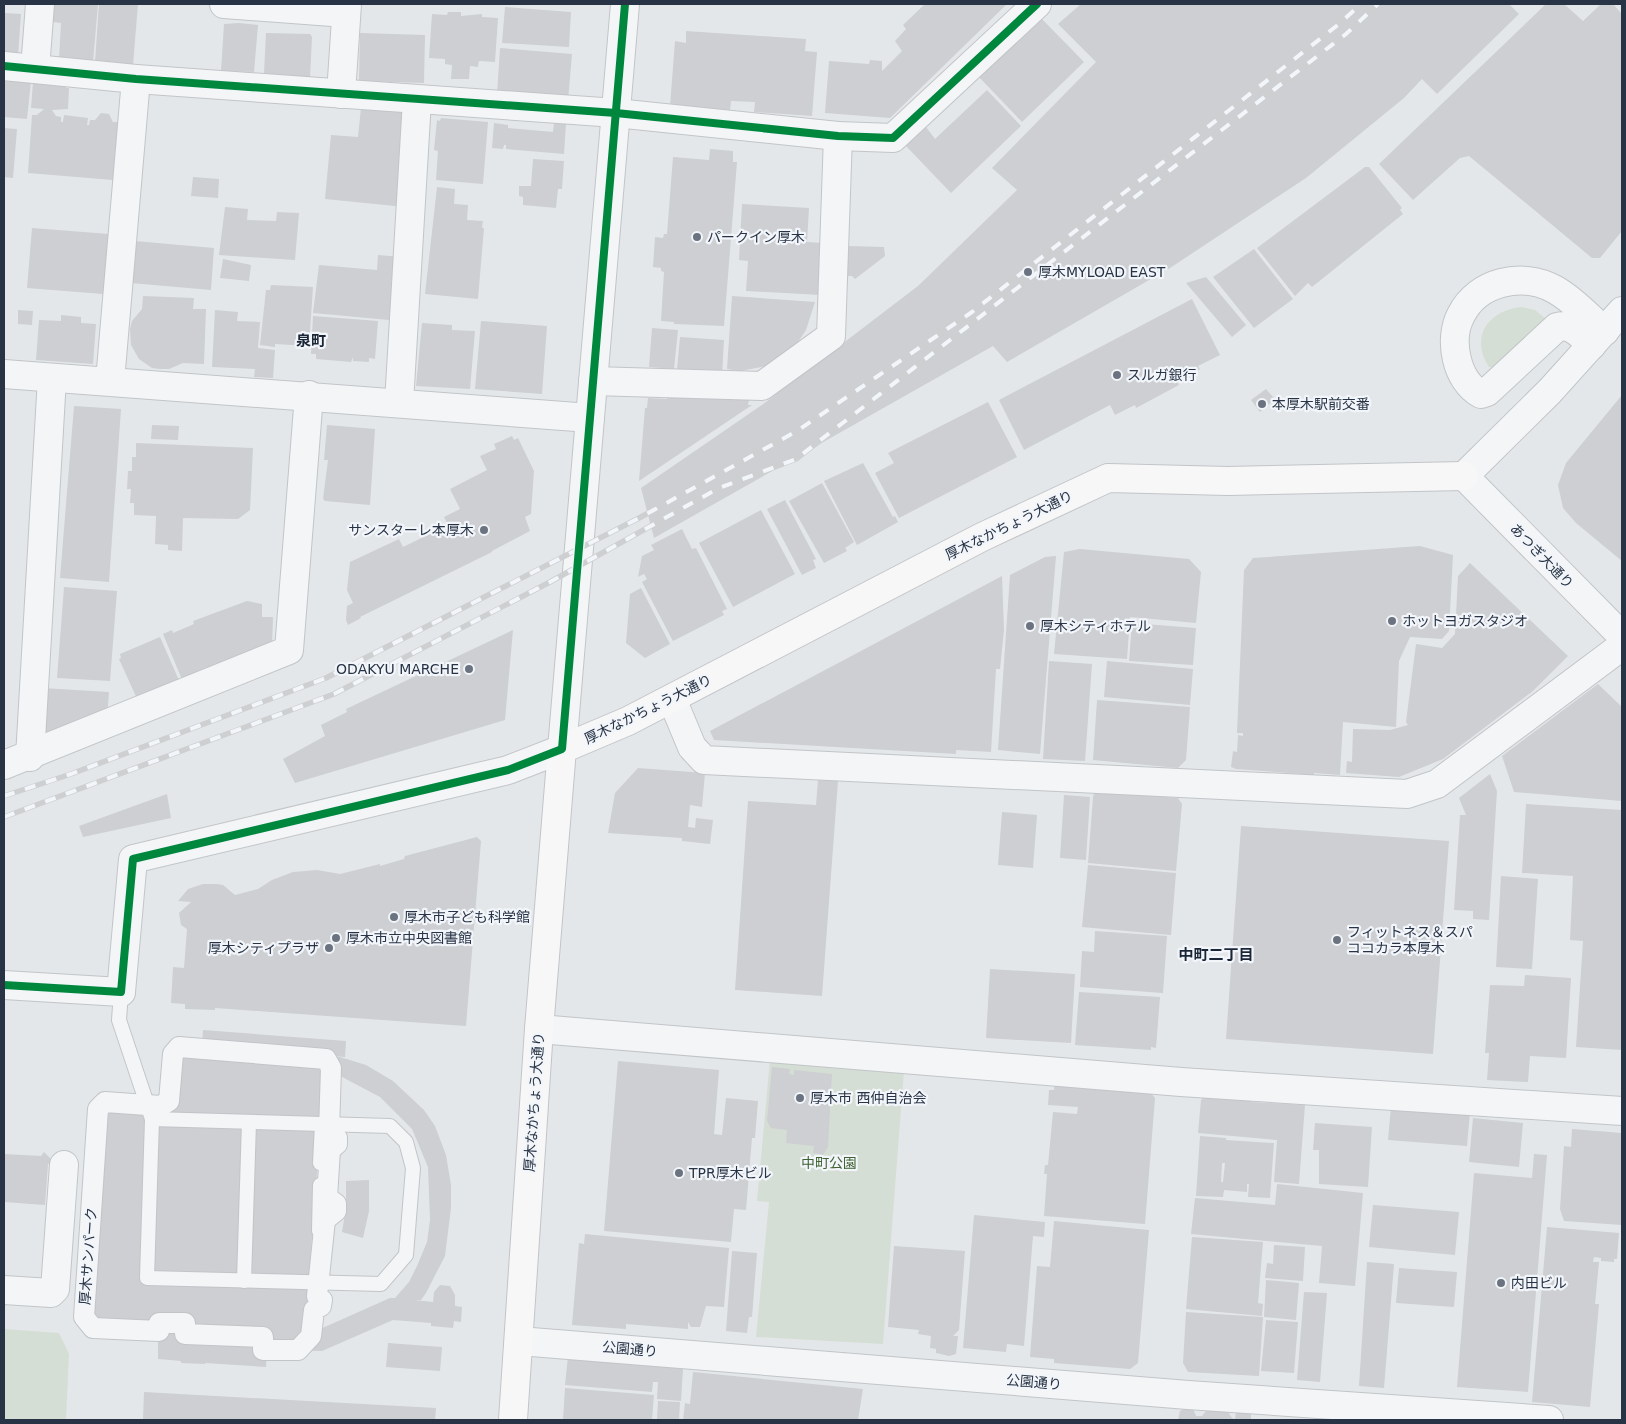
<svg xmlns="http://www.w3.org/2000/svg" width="1626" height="1424" viewBox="0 0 1626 1424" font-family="'DejaVu Sans','Noto Sans JP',sans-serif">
<rect width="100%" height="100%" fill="#e4e7ea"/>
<g fill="#d5ded4">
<path d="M1522,307L1535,310L1546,319L1497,368L1489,367C1469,336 1489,310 1522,307Z"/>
<path d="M770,1060L904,1070L883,1344L756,1337L769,1202L757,1201Z"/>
<path d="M4,1329L59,1333L69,1354L66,1420H4Z"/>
</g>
<g fill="#cdcfd2" fill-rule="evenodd">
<path d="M54,4H98L93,62L59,60L61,23L53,22Z"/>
<path d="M99,4H138L133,65L95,62Z"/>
<path d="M925,4H1007L890,118L825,113L829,61L869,64L870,60L882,61V71L902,51L895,41L906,29L903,25Z"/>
<path d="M1081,4H1509L1519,14L1437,94L1422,79L1404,98L1306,178L1170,268L1007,362L993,346L654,538L641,488L766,402L918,286L1017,190L992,168L1096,62L1058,24Z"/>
<path d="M1546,4H1564L1583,21L1601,4H1613L1622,14V231L1600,258H1592L1469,156L1460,158L1413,200L1379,164Z"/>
<path d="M505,7L571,12L569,47L502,43Z"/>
<path d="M448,12H461V16L482,14V17L498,18L495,62L479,61L478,67L470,66L469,79H451L452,65L445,64V59L429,58L432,14L447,15Z"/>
<path d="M4,13L21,14L18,56L4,55Z"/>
<path d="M1039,16L1084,62L1022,122L977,75Z"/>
<path d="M239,23L258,25L254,72L221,71L224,24Z"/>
<path d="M686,31L806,39L805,51L817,52L812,116L754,112L755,102L731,101L730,110L670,106L675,41L686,43Z"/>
<path d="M266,33L310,34L312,37L310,78L269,76V74L264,73Z"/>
<path d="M360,33L425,35L424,83L359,81Z"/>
<path d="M500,48L572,54L568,101L497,95Z"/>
<path d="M4,78L31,81L27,119L4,117Z"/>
<path d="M33,82L66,84V88H69L68,109L52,110L56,116L61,117V122H63L64,115L88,118L87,125H89L90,120H95L101,113L109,114L113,122H118L113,180L28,173L32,115H37L44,109L31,108Z"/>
<path d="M987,90L1021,126L951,193L906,146L926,127L935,139Z"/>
<path d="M361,108L414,113L405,207L325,199L331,135L358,137Z"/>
<path d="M441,118L488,122L483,184L436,180L438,151L434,150L437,120L440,121Z"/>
<path d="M494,123L508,125V128L553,132L554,123H566L564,154L506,149V145H504L503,149L492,148Z"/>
<path d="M4,128L17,129L13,178L4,177Z"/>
<path d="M710,149L733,151V162H737L724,326L674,324V322L661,321L664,272L661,271V268L653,267L655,237L663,238L664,234H667L673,157L709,160Z"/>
<path d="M533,159L564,161L562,189H558L556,208L523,205V197L519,196V186H531Z"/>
<path d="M1365,167H1369L1402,208L1400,210L1403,214L1312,287L1308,283L1295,296L1257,248Z"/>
<path d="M193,177L219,179L218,198L191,196Z"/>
<path d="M437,187L455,189L454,204L468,205L467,220L483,221L482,228H484L478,299L425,294Z"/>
<path d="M742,204L809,208L807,242L823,243L820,295L746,291L748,261L739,260Z"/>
<path d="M225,207L248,209L247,220L276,221L277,212L299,213L295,260L219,255Z"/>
<path d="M32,228L109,234L103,294L27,288Z"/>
<path d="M135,241L214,248L211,290L131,283Z"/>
<path d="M847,246L884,247L885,256L855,279L852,276H846Z"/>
<path d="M1254,249L1293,299L1254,328L1213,277Z"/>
<path d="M378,255L401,257L393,281L389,320L313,313L319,265L377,270Z"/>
<path d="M223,259L251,265L249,281L220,278Z"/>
<path d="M1206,277L1246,325L1232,337L1186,283Z"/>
<path d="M271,285L313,287L309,346L275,344V347L260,345L266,290H270Z"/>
<path d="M143,296L194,298L193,309H206L204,364L183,363L169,369H160L152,368L139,359L131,345L130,329L132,321L142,309Z"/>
<path d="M732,296L815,302L806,330L796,345L767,366L740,371L727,369Z"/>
<path d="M1192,299L1220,355L1198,366L1200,369L1177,381L1179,385L1136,408L1135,405L1115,415L1110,405L1024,450L999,400Z"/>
<path d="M18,310L33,311L32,325L18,324Z"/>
<path d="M215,310L238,312L237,321L260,322L258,348L275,350L273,378L254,377L255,369L212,367Z"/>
<path d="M61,315L81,317V323L96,324L93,364L36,360L39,320L61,321Z"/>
<path d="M313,316L378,321L375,359L369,358V362L353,361V357L351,362L316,359V354H311Z"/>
<path d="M481,321L547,326L542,394L475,389Z"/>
<path d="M422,323L452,325V330L475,331L470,389L416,386Z"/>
<path d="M652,328L678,330L674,369L649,367Z"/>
<path d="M680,337L724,340L722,375L677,370Z"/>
<path d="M1266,389L1275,399L1260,412L1251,400Z"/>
<path d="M667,395L749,399L748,405H752L639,481L645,408H647L648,398L667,399Z"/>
<path d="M1622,395V561L1576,523L1563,508L1558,485L1566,463Z"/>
<path d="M988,402L1017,457L899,518L875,473L894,463L888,453Z"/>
<path d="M74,406L121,409L109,582L60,578Z"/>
<path d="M152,425L179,426L178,440L151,439Z"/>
<path d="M327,425L375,429L370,505L325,501L323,499L328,460H324Z"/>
<path d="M512,436L514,440L518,438L534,471L531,514L525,517L530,531L492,551V552L360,617L361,618L348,625L346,620L347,606L353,603L347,590L350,562L399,539L403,547L448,525L444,517L460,509L450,489L487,470L480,456L496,449L494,444Z"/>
<path d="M136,443L253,448L250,510L238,519L183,518L182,551L168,550V545L155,544L156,516L134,515V503H130L131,489H127L128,471H132V457H136Z"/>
<path d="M863,463L893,517L895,516L898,522L857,545L824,481Z"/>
<path d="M822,483L854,542L845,548L847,551L824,563L789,501Z"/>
<path d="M785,500L816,559L813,560L816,568L802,575L767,509Z"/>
<path d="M761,510L795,574L733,607L699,543Z"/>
<path d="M682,529L692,549L696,548L727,609L722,611L724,615L673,641L642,582L647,579L644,574L638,577L642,556L654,550L651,545Z"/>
<path d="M1420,546L1453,555L1449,631L1442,639L1410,637L1399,661L1396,727L1343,722L1340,775L1314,773V775L1236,769L1231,767L1233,751L1237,752L1238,735L1243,736V733H1237L1244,570L1253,558Z"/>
<path d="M1080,549L1189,559L1201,572L1196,623L1130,617L1127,659L1054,654L1064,552Z"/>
<path d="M1056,556L1040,754L998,750L1010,575L1045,557Z"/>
<path d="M1470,563L1568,656L1533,691L1443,759L1399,777L1346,773L1347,761L1352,762L1353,729L1390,730L1408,725L1406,722L1416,644L1442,648L1455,634L1458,576Z"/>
<path d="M1002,576L1004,630L1000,669H996L991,752L956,750V754L714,740L710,731Z"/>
<path d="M64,587L117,591L110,681L57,678Z"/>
<path d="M641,588L670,644L645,658L626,643L630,594Z"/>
<path d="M247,601L262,604V617H273L272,645L183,682L163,634L172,630L173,633L194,624L193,621Z"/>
<path d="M1132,623L1196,628L1193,665L1129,661Z"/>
<path d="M513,630L505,720L295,783L283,759L325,736L321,725L347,712L346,709Z"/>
<path d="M160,637L181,685L139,703L119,659L121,658L120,654Z"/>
<path d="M1049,661L1092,664L1085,761L1043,759Z"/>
<path d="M1107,661L1193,669L1190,705L1104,697Z"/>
<path d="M1598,684L1622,707V801L1514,792L1502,756Z"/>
<path d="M43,688L109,692L107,719L46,743L40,729Z"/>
<path d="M1097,700L1190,707L1186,760L1178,768L1093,760Z"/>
<path d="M638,768L705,773L702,807L690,805L688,827L695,828L696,818L713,820L710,844L682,841V838L608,833L615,793Z"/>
<path d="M1490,774L1497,791L1489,920L1473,919V911L1454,910L1460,815H1466L1459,798Z"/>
<path d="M818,780L838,781L822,996L735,990L748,801L816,805Z"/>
<path d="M1095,791L1178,798L1182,804L1176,871L1088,863L1093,797Z"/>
<path d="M167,794L171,818L83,837L79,826Z"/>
<path d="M1064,795L1090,797L1086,860L1060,858Z"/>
<path d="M1526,804L1622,810V1050L1576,1047L1583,941L1570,940L1573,876L1522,873Z"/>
<path d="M1002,812L1037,815L1033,868L998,865Z"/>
<path d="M1241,826L1449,841L1433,1054L1226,1039Z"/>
<path d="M477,837L481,841L466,1026L215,1008V1010L185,1009V1004L171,1003L173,967L184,968L187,929L181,925L179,913L191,902L178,901L188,889L203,884H217L223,885L235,895L258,889L272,880L293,872L317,870L340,874L380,864V866L404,859L405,856Z"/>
<path d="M1088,865L1176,873L1171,935L1082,927Z"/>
<path d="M1501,876L1538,879L1532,969L1496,967Z"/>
<path d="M1095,931L1167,936L1163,993L1080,987L1082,951L1094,952Z"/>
<path d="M990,969L1075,974L1071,1043L986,1038Z"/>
<path d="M1525,975L1571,978L1566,1058L1530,1056L1528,1082L1487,1080L1489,1053H1485L1490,985L1524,986Z"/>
<path d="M1079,992L1160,997L1156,1048L1151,1047V1050L1075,1045Z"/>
<path d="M203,1030L346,1041L345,1057L283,1052L314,1057H340L366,1065L393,1081L424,1110L435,1126L446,1155L451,1185V1208L445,1256L426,1293L421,1300H415L433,1302L434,1292L440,1285L450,1286L455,1295V1306L462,1307L461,1322L454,1321L453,1328L431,1326V1323L393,1320L322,1351L267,1350L266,1367L205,1363V1364L181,1363V1361L158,1359V1336L90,1331L91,1105L160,1103L164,1057L202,1046ZM325,1068L380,1097L412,1129L428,1167L430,1220L427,1242L417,1266L409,1282L395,1298H390L318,1330L305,1329Z"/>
<path d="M618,1061L719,1070L714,1134L722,1135L726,1098L758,1101L755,1138H752L746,1210L734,1209L731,1242L604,1231Z"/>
<path d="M772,1067L790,1069L789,1074L794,1075V1070L832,1074L828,1147L823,1155L813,1153L814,1146L786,1143L787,1130L771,1128L767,1121Z"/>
<path d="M1055,1082L1148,1090L1155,1098L1145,1224L1044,1216L1047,1174H1044L1045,1165H1048L1053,1112L1077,1114L1078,1107L1048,1105L1049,1090H1054Z"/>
<path d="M1210,1091L1252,1095L1251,1102L1305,1105L1299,1184L1274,1182L1277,1140L1198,1133L1201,1100Z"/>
<path d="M1391,1107L1470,1112L1467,1146L1388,1140Z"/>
<path d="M1473,1118L1523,1123L1519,1167L1469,1162Z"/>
<path d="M1315,1123L1372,1127L1368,1187L1319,1184V1150H1313Z"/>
<path d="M1572,1129L1622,1133V1225L1564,1221L1560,1209L1564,1146L1571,1147Z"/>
<path d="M1200,1136L1226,1138V1140L1274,1143L1270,1198L1248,1197L1249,1184H1247V1192L1224,1190L1223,1197L1196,1196ZM1222,1163H1225L1223,1182H1221Z"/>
<path d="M44,1152L53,1161L48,1164L45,1205L4,1202V1154L41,1156Z"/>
<path d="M1534,1154L1547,1155L1528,1392L1457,1387L1474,1173L1532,1178Z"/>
<path d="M369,1180V1211L363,1238L342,1232L346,1208V1181Z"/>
<path d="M1277,1184L1363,1193L1355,1286L1319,1283L1322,1246L1191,1234L1195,1198L1275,1205Z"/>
<path d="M1373,1205L1459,1212L1455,1255L1369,1247Z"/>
<path d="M974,1215L1045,1222L1044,1237L1033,1236L1024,1346L1007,1344L1006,1352L963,1348Z"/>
<path d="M1054,1221L1149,1230L1138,1363L1130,1369L1054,1363V1359L1030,1357L1037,1266L1050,1267Z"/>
<path d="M1547,1227L1619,1233L1617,1259H1614V1262L1601,1261V1258L1594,1257L1593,1262H1599L1595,1304H1599L1590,1407L1532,1402Z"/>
<path d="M585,1234L729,1248L724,1307L706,1306L700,1327H691L688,1322V1329L626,1324V1329L572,1325L579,1243L584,1244Z"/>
<path d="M1192,1237L1263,1242L1258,1303L1263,1304L1262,1316L1186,1309Z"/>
<path d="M1274,1245L1305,1247L1303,1281L1265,1278L1267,1263L1273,1264Z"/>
<path d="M894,1246L965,1251L959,1330L953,1336H958L956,1354L949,1356L936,1353V1349L930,1348L931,1336L918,1334L919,1330L888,1327Z"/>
<path d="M732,1251L757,1253L752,1317H749L747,1333L726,1331Z"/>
<path d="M1367,1262L1394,1264L1384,1388L1359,1386Z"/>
<path d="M1399,1268L1457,1272L1454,1307L1396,1303Z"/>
<path d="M1266,1280L1299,1283L1296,1320L1264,1317Z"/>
<path d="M1304,1292L1327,1293L1320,1382L1297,1380Z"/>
<path d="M1186,1312L1263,1317L1259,1376L1188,1372L1183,1363Z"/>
<path d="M1266,1320L1298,1322L1294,1373L1261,1371Z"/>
<path d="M388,1343L442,1347L440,1371L386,1367Z"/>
<path d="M568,1356L666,1364V1367L683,1369L681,1401L657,1399L658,1382H653L652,1392L565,1385Z"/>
<path d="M693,1372L863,1389L858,1420H683L685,1403L690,1404Z"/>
<path d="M565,1388L654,1395L652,1420H563Z"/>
<path d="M144,1392L436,1408L435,1420H143Z"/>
<path d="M658,1401L680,1402L679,1420L657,1419Z"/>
<path d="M1186,1408L1193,1409L1196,1416H1202L1207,1410L1228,1412L1232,1418L1235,1419L1236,1412H1251V1420H1178L1180,1411Z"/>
</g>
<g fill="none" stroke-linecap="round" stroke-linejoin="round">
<g stroke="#c2c5c8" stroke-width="16">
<g id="service">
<path d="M121,992L119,1020L152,1119L147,1278L381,1284L406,1255L413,1168L406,1142L390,1126L152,1119"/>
<path d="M320,1163L322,1124"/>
<path d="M319,1231L320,1185"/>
<path d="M244,1281L249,1122"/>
</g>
</g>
<g stroke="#c2c5c8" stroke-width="22">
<path id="pedestrian" d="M179,1047L326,1059L331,1068L329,1131L337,1138V1144L330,1150L327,1197L336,1204V1211L325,1220L317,1296L322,1300L321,1306L314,1310L311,1336L298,1350H263V1337L185,1334V1323H159V1331L93,1328L84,1317L98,1109L105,1102L161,1106L169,1101L173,1054Z"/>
</g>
<g stroke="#c2c5c8" stroke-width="30">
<g id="minor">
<path d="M224,4L346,13"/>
<path d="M4,66L136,79L616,113L838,136L893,138L1037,4"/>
<path d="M35,69L40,4"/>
<path d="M341,94L347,4"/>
<path d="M1592,345C1581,336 1572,323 1557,327L1487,392L1481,394C1456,381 1448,339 1461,315C1478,281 1522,272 1554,289C1573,299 1589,318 1605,331"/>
<path d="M4,374L590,418"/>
<path d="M110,381L136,79"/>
<path d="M593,381L762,386L831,336L838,136"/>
<path d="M399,403L417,100"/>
<path d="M672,699L692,747L704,760L1407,794L1437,784L1622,646"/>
<path d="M30,757L52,378"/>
<path d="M4,765L289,650L309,395"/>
<path d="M4,985L121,992"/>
<path d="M539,1029L1181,1082L1622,1111"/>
<path d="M4,1290L51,1293L55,1289L64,1165"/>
<path d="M519,1341L1188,1395L1549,1420"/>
</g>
</g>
<g stroke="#c2c5c8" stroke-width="30">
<g id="tertiary">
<path d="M1622,311L1550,391L1464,476L1622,636"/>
<path d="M121,992L133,859L508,770L562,749L625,4"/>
</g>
</g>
<g stroke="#c2c5c8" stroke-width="30">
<path id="secondary" d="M513,1420L539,1029L562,749L628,721L982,537L1108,478L1228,481L1464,476"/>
</g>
<use href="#service" stroke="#f3f5f6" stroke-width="14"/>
<use href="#pedestrian" stroke="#f3f5f6" stroke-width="20"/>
<use href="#minor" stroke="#f3f5f6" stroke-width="28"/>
<use href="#tertiary" stroke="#f3f5f6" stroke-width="28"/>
<use href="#secondary" stroke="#f7f7f8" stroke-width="28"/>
<g stroke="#cdcfd1" stroke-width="5.5">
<g id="rail">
<path d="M4,796L71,774L326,678L641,517L797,431L972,312L1339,24L1361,4"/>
<path d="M4,817L334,694L550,582L719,488L796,459L1346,34L1378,4"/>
</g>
</g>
<use href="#rail" stroke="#f2f5f9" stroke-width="4" stroke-dasharray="11" stroke-linecap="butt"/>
<g stroke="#f2f5f9" stroke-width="11">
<g id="cycleway">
<path d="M4,66L136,79L616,113L838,136L893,138L1037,4"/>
<path d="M4,985L121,992L133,859L508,770L562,749L625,4"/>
</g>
</g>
<use href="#cycleway" stroke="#00873e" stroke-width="8"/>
</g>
<g fill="#6a737f" stroke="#f2f5f9" stroke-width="2">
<circle cx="697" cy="237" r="5"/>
<circle cx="1028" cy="272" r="5"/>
<circle cx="1117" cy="375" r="5"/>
<circle cx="1262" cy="404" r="5"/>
<circle cx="484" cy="530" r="5"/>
<circle cx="1392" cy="621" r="5"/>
<circle cx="1030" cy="626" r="5"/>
<circle cx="469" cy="669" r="5"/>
<circle cx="394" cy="917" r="5"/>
<circle cx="336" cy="938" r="5"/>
<circle cx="1337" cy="940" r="5"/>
<circle cx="329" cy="948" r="5"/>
<circle cx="800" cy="1098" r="5"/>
<circle cx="679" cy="1173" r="5"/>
<circle cx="1501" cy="1283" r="5"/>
</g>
<g text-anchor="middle" stroke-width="4.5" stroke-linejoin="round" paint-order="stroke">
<g font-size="14" fill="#283446" stroke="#f2f5f9" text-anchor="start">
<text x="707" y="242">パークイン厚木</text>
<text x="1038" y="277">厚木MYLOAD EAST</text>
<text x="1127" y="380">スルガ銀行</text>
<text x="1272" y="409">本厚木駅前交番</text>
<text x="474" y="535" text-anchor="end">サンスターレ本厚木</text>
<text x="1402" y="626">ホットヨガスタジオ</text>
<text x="1040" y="631">厚木シティホテル</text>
<text x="459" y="674" text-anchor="end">ODAKYU MARCHE</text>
<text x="404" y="922">厚木市子ども科学館</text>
<text x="1347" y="937">フィットネス＆スパ<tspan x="1347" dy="16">ココカラ本厚木</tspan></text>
<text x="346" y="943">厚木市立中央図書館</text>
<text x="319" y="953" text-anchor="end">厚木シティプラザ</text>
<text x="810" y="1103">厚木市 西仲自治会</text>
<text x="689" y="1178">TPR厚木ビル</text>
<text x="1511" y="1288">内田ビル</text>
</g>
<g font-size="14" fill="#283446" stroke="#f2f5f9">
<text transform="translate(1009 525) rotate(-26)" y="5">厚木なかちょう大通り</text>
<text transform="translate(1542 556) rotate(46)" y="5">あつぎ大通り</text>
<text transform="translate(648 709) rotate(-26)" y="5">厚木なかちょう大通り</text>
<text transform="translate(534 1102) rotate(-86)" y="5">厚木なかちょう大通り</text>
<text transform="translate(88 1256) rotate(-86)" y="5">厚木サンパーク</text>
<text transform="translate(630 1349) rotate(5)" y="5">公園通り</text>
<text transform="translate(1034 1382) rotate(5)" y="5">公園通り</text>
</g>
<g font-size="14" fill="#3f6334" stroke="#f2f5f9">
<text x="829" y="1168">中町公園</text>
</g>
<g font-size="15" font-weight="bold" fill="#1a2537" stroke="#f2f5f9">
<text x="311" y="346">泉町</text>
<text x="1216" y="960">中町二丁目</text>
</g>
</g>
<rect width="1626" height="1424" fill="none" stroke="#283446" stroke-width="10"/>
</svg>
